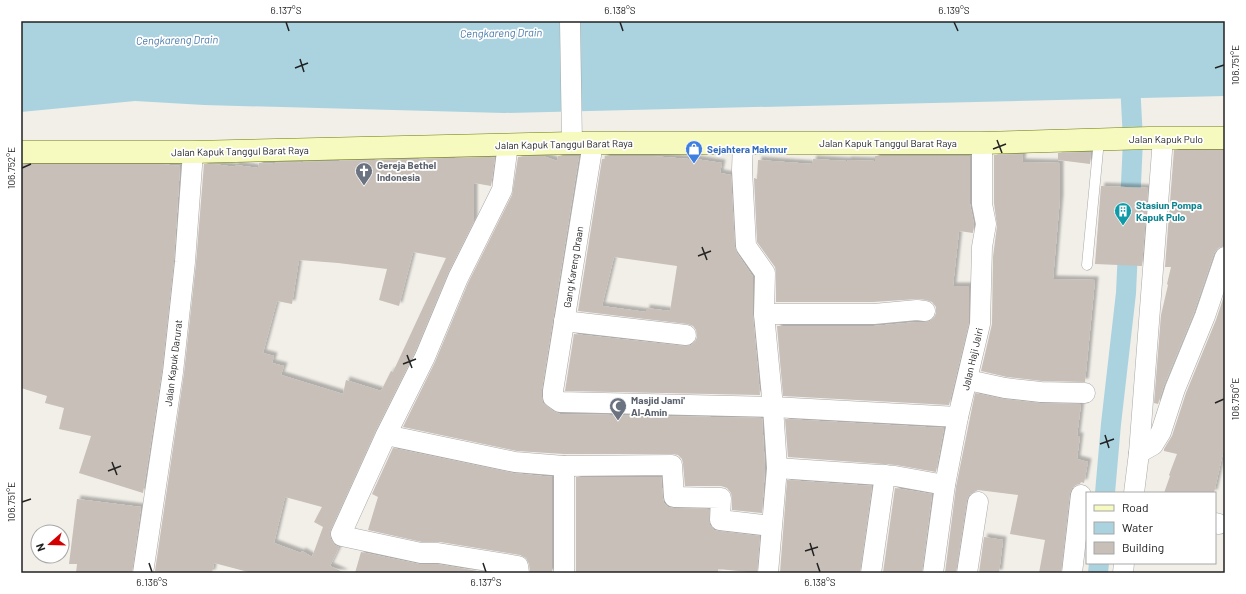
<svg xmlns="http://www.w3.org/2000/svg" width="1246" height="594" viewBox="0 0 1246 594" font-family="Barlow,sans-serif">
<defs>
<filter id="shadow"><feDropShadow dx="3.5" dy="-3.5" stdDeviation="1" flood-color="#0004"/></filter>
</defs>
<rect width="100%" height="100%" fill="#f2efe9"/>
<path fill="#aad3df" d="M21,21H1225V96L504,113L204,105L135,101L21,112Z"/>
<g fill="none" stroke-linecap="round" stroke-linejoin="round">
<g stroke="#aad3df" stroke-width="20">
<path d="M1105,493L1111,424L1126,293L1133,140L1129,64L1140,21"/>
<path d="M1098,573L1099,563"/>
</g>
</g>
<g fill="#c7bfb8" fill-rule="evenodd" filter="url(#shadow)">
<path d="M1174,150H1225V246L1218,248L1214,253L1194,312L1164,385L1158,404L1154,403L1161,315L1168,285L1167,284L1171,267H1165Z"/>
<path d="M1091,152L1090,164L1058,160V153Z"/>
<path d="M1023,154L1022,162L1060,163V198L1053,279L1095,280L1085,382L1042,381L1007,377L981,371L992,324L993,257L997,226L994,203V155Z"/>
<path d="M543,156L557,161L558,156H579L542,389V397L543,403L553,411L560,414L762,418L765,468L762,513L732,510V499L731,493L727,488L721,486H685L683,464L682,459L678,455L672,454H564L517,451L403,427L435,362L468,283L512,195L518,157Z"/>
<path d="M605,156H651L689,159V158L722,163L720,173L731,175L735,247L737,253L753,277V315L760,395L565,391L574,334L685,346L691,345L695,342L697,337L696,330L693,326L687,324L578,311L602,159H605ZM614,257L677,266L670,311L646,308V312L602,306Z"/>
<path d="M875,156H970V204L974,224L973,233L959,231L953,286H969V323L949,405L783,396L777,326H874L917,322H924L930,321L934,318L936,313V307L932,302L926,300L918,299L873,302H776V273L775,267L757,242L754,178L757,179L758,160L812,164L813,159L847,161L848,160L875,161Z"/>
<path d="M490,157L495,158L491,186L474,183V221L448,273L415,352L376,430L331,529L330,534L331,539L335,545L339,547L330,566L345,573H252L214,563L212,573H167L155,571L184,373L196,263L204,164H214L235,167V165L258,168L259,163L274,164V163L295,162L302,163V162L410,159L418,160V159ZM413,252L446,258L393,372L391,371L381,391L346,380L343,394L281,375L284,366L272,363L274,356L263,353L277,301L292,304L299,260L338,263L387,269L379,300L399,306ZM285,497L322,507L314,522L323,527L312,557L302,551L301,553L274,543Z"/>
<path d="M21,164H160L180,166L174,261L162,371L143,493L79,473L91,436L59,429L64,408L45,403L47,396L21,388Z"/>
<path d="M1101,186L1148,188L1142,266L1095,264Z"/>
<path d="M1225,293V444L1214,493H1164L1170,476L1169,475L1177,454L1164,451V449L1172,436L1186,393L1216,320Z"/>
<path d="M975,393L1004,399L1040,403L1081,404L1077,436H1080L1077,459L1088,462L1084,483L1081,482L1080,484L1076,485L1072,488L1070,493L1061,573H1039L1045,540L1010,534L1018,495L978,490L969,495L967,500L956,573H945L956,487Z"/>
<path d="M785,419L944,428L936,472L896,465L788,457Z"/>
<path d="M393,448L513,473L552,477V573H530L529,564L526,558L520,555L440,542H422L368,530L378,497L372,494Z"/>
<path d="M576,477H661L663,498L664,503L668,507L674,508L709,509L710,525L714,530L719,531L760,536L757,573H748V572L718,569V573H576Z"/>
<path d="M787,480L872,486L860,573H780Z"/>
<path d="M895,488L932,494L922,573H883Z"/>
<path d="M77,499L141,507L132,573H76L77,564H69Z"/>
<path d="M984,537L1003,540L999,573H979Z"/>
<path d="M361,552L419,564H437L489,573H355Z"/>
</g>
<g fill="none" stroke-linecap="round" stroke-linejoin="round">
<g stroke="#a9a9a9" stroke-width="11">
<path id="lane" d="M1087,265L1099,140"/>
</g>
<g stroke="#a9a9a9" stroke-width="21">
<g id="street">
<path d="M570,21L572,143"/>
<path d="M593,143L553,391V397L560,402L773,407L958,417"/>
<path d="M743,143L742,170L746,246L765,273L764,314L773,407L777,468L768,573"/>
<path d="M508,144L502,190L458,278L425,357L386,435L341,534L342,536L421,553H438L518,566L519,573"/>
<path d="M764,314H874L917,310L925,311"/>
<path d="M564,321L686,335"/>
<path d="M968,380L1005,388L1041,392L1085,393"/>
<path d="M386,435L515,462L564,466L672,465L674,497L721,498L720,520L771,526"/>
<path d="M1139,453L1153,445L1161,432L1175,389L1205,316L1225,257"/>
<path d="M564,466V573"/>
<path d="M777,468L895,476L945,485"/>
<path d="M1134,493L1139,453L1163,138"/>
<path d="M1215,523L1219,524"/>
<path d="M143,573L173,372L185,262L193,152"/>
<path d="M871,573L885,475"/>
<path d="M933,573L945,485L958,417L980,324L982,247L986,224L982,204V143"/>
<path d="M967,573L978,502"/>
<path d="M1072,573L1081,495"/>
<path d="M1123,573L1124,563"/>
</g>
</g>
<g stroke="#707d05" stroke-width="23">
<path id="secondary" d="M21,152H193L572,143H982L1149,138H1225"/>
</g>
<use href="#lane" stroke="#fff" stroke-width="10"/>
<use href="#street" stroke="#fff" stroke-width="20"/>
<use href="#secondary" stroke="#f7fabf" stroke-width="22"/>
</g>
<path fill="none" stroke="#222" stroke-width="1.5" d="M286,22L289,31M620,22L623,31M954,22L958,31M300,59L304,72M295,68L308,63M1215,68L1224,65M997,140L1002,153M993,149L1006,144M22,168L31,164M702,247L707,260M698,256L711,251M407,355L412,368M403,364L416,359M1215,403L1224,399M1105,435L1109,448M1100,444L1114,439M112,462L117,475M108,471L121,466M22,502L31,499M810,543L814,556M805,551L818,547M149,563L152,572M483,563L486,572M817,563L820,572"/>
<defs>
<g id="shop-pin" transform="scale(0.9)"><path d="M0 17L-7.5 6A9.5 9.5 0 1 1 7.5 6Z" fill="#3f7fe0" stroke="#fff"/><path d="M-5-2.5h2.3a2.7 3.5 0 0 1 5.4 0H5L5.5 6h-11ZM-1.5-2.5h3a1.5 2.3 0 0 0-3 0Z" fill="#fff"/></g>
<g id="church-pin" transform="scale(0.9)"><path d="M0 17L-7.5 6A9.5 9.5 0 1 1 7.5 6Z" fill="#6b7280" stroke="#fff"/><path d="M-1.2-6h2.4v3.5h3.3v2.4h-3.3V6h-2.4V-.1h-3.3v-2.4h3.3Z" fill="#fff"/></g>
<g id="building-pin" transform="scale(0.9)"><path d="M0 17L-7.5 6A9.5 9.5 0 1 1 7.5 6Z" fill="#0f9aa8" stroke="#fff"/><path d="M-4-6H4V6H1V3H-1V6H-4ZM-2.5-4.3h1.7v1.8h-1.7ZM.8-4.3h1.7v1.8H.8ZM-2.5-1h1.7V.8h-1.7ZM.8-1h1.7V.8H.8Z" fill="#fff"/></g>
<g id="mosque-pin" transform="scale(0.9)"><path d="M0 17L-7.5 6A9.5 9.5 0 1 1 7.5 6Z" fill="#6b7280" stroke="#fff"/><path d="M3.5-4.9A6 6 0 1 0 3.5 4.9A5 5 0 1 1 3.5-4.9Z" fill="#fff"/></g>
</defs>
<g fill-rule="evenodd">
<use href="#shop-pin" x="694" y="149"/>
<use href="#church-pin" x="364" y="171"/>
<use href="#building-pin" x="1123" y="211"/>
<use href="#mosque-pin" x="618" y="406"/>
</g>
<g text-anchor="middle" stroke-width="3.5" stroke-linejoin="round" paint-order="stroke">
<g font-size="10" fill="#222" stroke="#fff">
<text x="1166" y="143">Jalan Kapuk Pulo</text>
<text x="888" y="147">Jalan Kapuk Tanggul Barat Raya</text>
<text transform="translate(564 144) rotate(-1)" y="4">Jalan Kapuk Tanggul Barat Raya</text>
<text transform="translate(240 151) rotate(-1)" y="4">Jalan Kapuk Tanggul Barat Raya</text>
<text transform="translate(573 267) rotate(-81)" y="4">Gang Kareng Draan</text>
<text transform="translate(972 359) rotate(-77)" y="4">Jalan Haji Jairi</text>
<text transform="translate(173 363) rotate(-83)" y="4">Jalan Kapuk Darurat</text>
</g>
<g font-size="10" font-weight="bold" fill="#366cbe" stroke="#fff" text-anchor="start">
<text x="707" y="153">Sejahtera Makmur</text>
</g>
<g font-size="10" font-weight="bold" fill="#5b616d" stroke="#fff" text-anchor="start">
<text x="377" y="169">Gereja Bethel<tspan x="377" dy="12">Indonesia</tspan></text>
<text x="631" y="404">Masjid Jami'<tspan x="631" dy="12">Al-Amin</tspan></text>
</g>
<g font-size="10" font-weight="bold" fill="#0d838f" stroke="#fff" text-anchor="start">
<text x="1136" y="209">Stasiun Pompa<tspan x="1136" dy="12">Kapuk Pulo</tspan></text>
</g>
<g font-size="11" font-style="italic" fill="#4a7aab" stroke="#fff">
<text transform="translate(501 33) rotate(-1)" y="4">Cengkareng Drain</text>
<text transform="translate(177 40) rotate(-1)" y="4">Cengkareng Drain</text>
</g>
</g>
<rect width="1246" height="594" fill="none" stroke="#ffffff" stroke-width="44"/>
<rect x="1086" y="492" width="130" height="72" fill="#ffffff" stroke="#a7a7a7"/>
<rect x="1094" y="505" width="20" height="6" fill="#f7fabf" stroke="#a7a7a7"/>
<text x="1122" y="512" font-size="12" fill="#222222">Road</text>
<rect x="1094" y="522" width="20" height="12" fill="#aad3df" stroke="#a7a7a7"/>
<text x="1122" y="532" font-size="12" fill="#222222">Water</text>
<rect x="1094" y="542" width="20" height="12" fill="#c7bfb8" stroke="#a7a7a7"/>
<text x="1122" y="552" font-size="12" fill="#222222">Building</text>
<g transform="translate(50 544) rotate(250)"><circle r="19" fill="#ffffff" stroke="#a7a7a7"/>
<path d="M0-3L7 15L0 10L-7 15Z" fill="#d40000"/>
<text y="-6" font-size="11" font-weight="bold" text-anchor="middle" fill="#222222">N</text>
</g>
<rect x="22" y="22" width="1202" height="550" fill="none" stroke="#222" stroke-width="1.5"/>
<g font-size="10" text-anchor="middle" fill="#222">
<text x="286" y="14">6.137°S</text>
<text x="620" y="14">6.138°S</text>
<text x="954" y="14">6.139°S</text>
<text transform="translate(1235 65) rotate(-90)" y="4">106.751°E</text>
<text transform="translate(11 168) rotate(-90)" y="4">106.752°E</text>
<text transform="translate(1235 399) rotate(-90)" y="4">106.750°E</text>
<text transform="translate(11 502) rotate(-90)" y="4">106.751°E</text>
<text x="152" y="586">6.136°S</text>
<text x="486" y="586">6.137°S</text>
<text x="820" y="586">6.138°S</text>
</g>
</svg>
